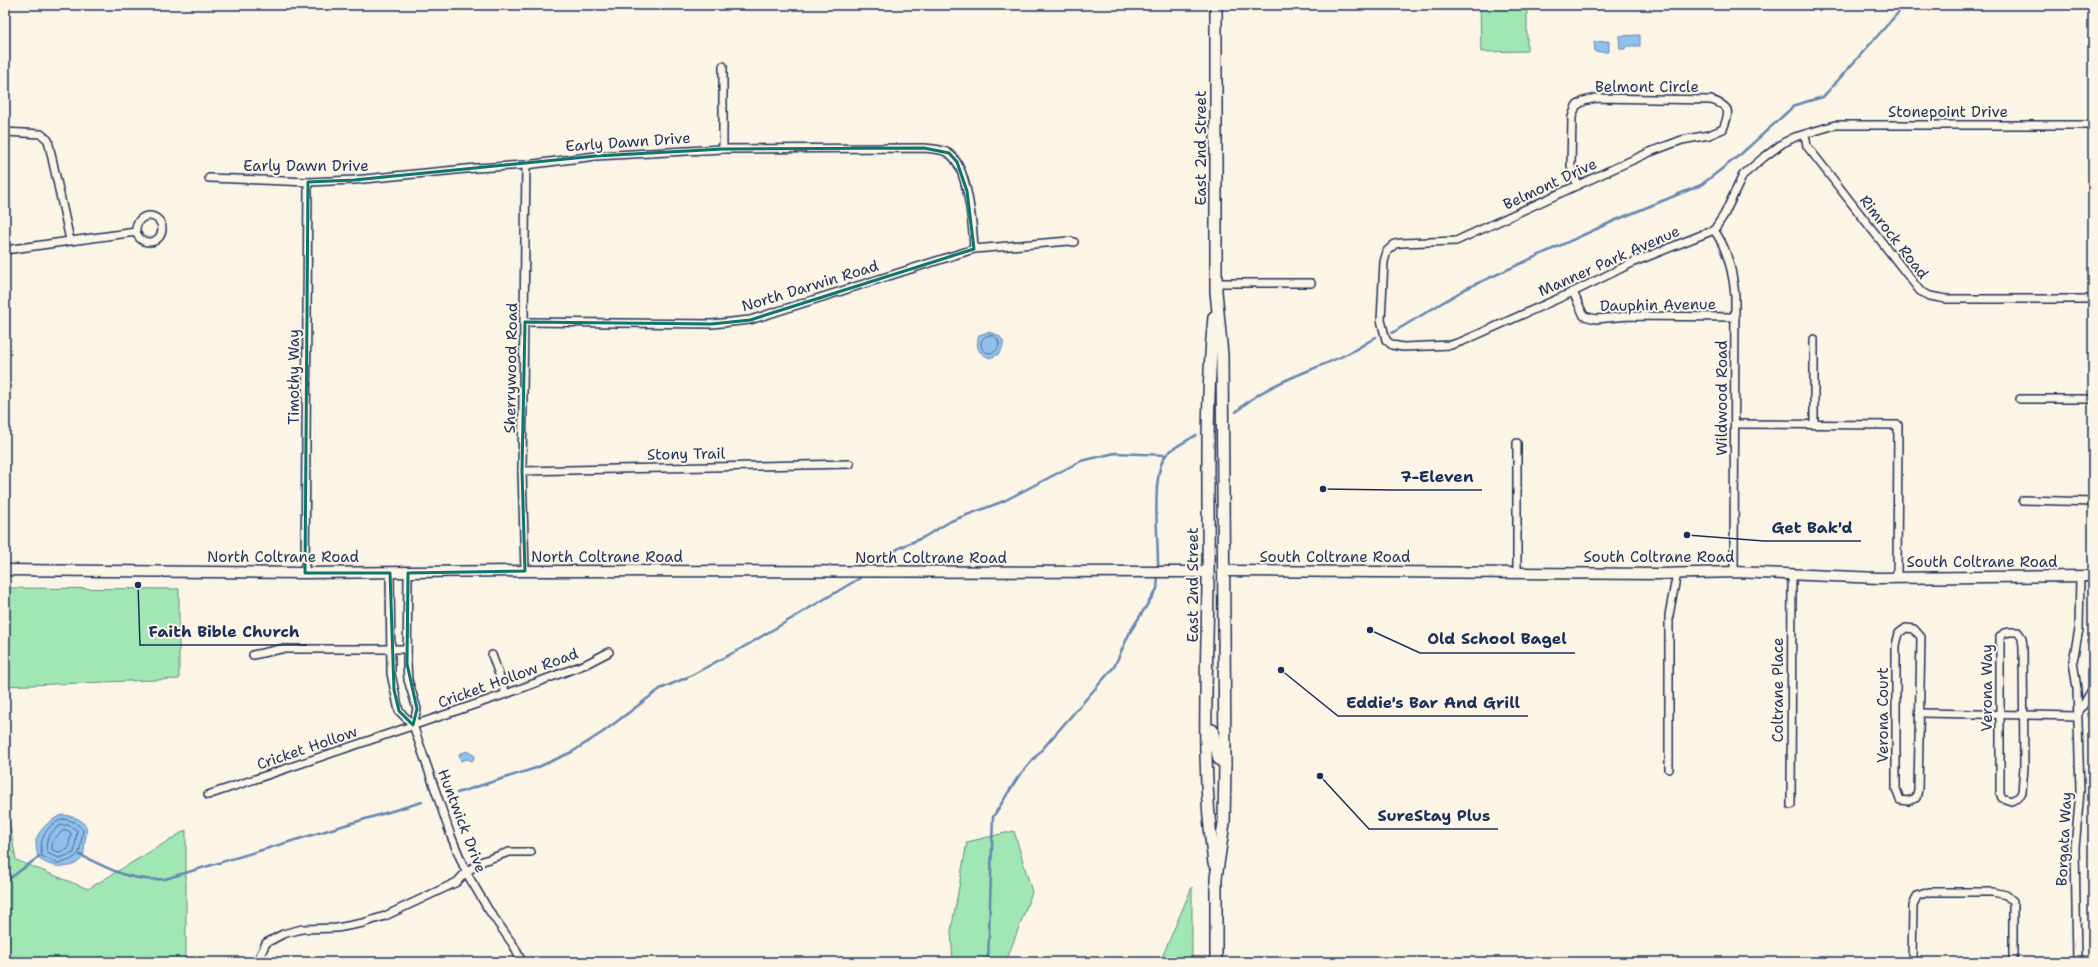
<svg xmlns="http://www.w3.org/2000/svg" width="2098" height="967" viewBox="0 0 2098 967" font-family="'Shantell Sans',sans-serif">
<rect width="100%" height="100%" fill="#fcf5e5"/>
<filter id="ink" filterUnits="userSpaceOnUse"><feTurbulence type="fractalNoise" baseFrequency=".025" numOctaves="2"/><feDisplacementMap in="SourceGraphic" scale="8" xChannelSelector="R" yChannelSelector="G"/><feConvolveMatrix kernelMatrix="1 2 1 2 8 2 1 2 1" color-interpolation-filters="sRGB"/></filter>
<g filter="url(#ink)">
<g fill="#a1e7b3" stroke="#5e8b88">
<path d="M1480,5H1527V51L1481,52Z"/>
<path d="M5,588L179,589V679L5,686Z"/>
<path d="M5,798L16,860L88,889L186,830V959L5,960Z"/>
<path d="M1014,831L1032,892L1006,962H953L951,931L967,842Z"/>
<path d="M1192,887V962H1160Z"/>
</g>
<g fill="#92c0ec" stroke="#6286b3">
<path d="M1640,35V46H1626L1625,49H1620L1619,36Z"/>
<path d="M1609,41V52H1595L1594,42Z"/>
<path d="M988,332C1002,335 1008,341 999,354L990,358C978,353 975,348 979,335Z"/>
<path d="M467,751L475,756L472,761L467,759L461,761L459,754Z"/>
<path d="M63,815C71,816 81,818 85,825C88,829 86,835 85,840C84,845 85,853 82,858C72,872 49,867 38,858C37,851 34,841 38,835C43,826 54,817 63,815Z"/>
</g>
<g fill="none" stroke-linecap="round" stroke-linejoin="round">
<g stroke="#4b6997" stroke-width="1">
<circle cx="990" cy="344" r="9"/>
<path d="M64,819L75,822L83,830C79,853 83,857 58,864L42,856C38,840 47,823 64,819Z"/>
<path d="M61,825H68L77,830L74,853L59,858L47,853C44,840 50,832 61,825Z"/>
<path d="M67,830L71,833L68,849L59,852L52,850V842L61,832Z"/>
</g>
<g stroke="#6286b3" stroke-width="2.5">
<path d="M1392,333L1465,289L1616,220L1701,185L1741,154L1795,105L1823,97L1905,5"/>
<path d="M1236,412C1267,382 1311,372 1349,353C1358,349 1367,342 1376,337"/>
<path d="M875,564L899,548L924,537L951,521L1004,501L1081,461L1115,453L1166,455"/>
<path d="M1158,570C1159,545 1150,474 1166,455C1173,447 1187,441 1196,435"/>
<path d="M457,793L536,768L572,752L603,732L660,689L688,677L742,648L860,578"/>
<path d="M80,855C110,869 130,882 165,879L422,802"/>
<path d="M5,882L40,856"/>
<path d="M988,962L993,817L1018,777L1114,667L1130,632L1157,589L1158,575"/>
</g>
<g stroke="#1b2f5e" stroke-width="10">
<g id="street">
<path d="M723,66V149"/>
<path d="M5,132L41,134L48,140L70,240"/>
<path d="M1805,135L1807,146L1920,291L1930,296L1946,299H2093"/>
<path d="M209,178L308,182L354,180L476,168L526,165L596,156L723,149L924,148C932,149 942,149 948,153C968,164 973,227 974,249"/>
<path d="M1577,185L1571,166L1572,117L1576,106L1584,101L1596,98L1711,100C1731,106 1730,112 1723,129L1709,135L1682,140L1650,152L1456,241L1401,243L1395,244L1387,251L1384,262L1381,320L1386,340L1392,345L1403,347L1451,345L1463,341L1573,292L1634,262L1714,230L1724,215L1743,175L1763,158L1783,143L1795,137L1835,125H2093"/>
<circle cx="149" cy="229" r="13"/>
<path d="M1714,230C1727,248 1733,272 1735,296L1734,572"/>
<path d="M5,250L136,232"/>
<path d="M1216,283H1311"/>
<path d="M1573,292L1584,316L1596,319L1629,316L1735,317"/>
<path d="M525,322L712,324L750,320L974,249L1069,241L1074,242"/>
<path d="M1814,339V424"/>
<path d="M2020,399H2093"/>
<path d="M1735,424L1898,425L1897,578"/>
<path d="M522,471L850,464"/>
<path d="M2023,500L2093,502"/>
<path d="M525,571L522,471L526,165"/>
<path d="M305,573L308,182"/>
<path d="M390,573L391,674L399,711L413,725L451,836L466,872L488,909L514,946L522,962"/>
<path d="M408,573L407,664L408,680L417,709L413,725"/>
<path d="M1517,573V443"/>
<path d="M1906,628L1914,629L1921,637L1918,790L1916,798L1908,801L1900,800L1896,789V645L1899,633Z"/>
<path d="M2010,632H2018L2022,638L2023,647L2024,767L2022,792L2019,797L2011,801L2002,798L2000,793V637L2004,633Z"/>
<path d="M253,655L281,649H407"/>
<path d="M492,655L506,694"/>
<path d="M1921,713L2077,716"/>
<path d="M2077,716L2093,688"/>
<path d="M1669,769V615L1677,573"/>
<path d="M208,795L506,694L586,664L609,652"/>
<path d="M1791,805L1792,575"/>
<path d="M257,962L266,943L283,934L302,929L337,928L363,923L385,916L457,882L466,872L483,861L509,852H531"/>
<path d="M1912,962L1913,906L1917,896L1929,892H1993L2006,895L2013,901V962"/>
<path d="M2077,962L2075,848L2080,791L2077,689L2073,661L2079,629L2080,576"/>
</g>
</g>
<g stroke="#1b2f5e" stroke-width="13">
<g id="secondary">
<path d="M5,570L305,573L525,571L1208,572"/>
<path d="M1224,571L1659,574L1734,572L1879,578L2093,576"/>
</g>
</g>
<g stroke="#1b2f5e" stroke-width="14">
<g id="primary">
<path d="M1214,317C1205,406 1209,494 1208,583C1207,676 1201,771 1214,863"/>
<path d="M1212,730L1219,759L1225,764"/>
<path d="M1216,962V878L1224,823L1225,764L1222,355L1216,291V5"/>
</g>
</g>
<use href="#street" stroke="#fcf5e5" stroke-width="7"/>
<use href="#secondary" stroke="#fcf5e5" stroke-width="10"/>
<use href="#primary" stroke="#fcf5e5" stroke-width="11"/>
</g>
</g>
<path fill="none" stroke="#0f766e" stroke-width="3" stroke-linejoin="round" d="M924,148L949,153L957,162L967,191L974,249L750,320L712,324L525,322L522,471L525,571L408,573L407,664L417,709L413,725L399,711L394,690L390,573H305L308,182L354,180L596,156L723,149Z"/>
<g text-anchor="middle" stroke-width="4" stroke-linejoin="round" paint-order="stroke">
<g font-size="15" fill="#1b2f5e" stroke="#fcf5e5">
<text x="1647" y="92">Belmont Circle</text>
<text x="1948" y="117">Stonepoint Drive</text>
<text transform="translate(628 142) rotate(-4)" y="5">Early Dawn Drive</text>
<text transform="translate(1201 148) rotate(-90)" y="5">East 2nd Street</text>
<text x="306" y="171">Early Dawn Drive</text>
<text transform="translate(1550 184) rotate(-25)" y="5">Belmont Drive</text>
<text transform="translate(1894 237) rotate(52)" y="5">Rimrock Road</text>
<text transform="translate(1609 261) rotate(-24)" y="5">Manner Park Avenue</text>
<text transform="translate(810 286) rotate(-17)" y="5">North Darwin Road</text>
<text transform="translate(1658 305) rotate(-1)" y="5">Dauphin Avenue</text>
<text transform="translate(511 368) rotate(-89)" y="5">Sherrywood Road</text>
<text transform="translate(294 377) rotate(-90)" y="5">Timothy Way</text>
<text transform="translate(1722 398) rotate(-90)" y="5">Wildwood Road</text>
<text transform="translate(686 454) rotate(-1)" y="5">Stony Trail</text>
<text x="283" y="562">North Coltrane Road</text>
<text x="607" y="562">North Coltrane Road</text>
<text x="1335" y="562">South Coltrane Road</text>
<text x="1659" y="562">South Coltrane Road</text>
<text x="931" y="563">North Coltrane Road</text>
<text x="1982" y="567">South Coltrane Road</text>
<text transform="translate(1193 585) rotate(-90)" y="5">East 2nd Street</text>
<text transform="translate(508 678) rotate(-20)" y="5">Cricket Hollow Road</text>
<text transform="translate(1987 688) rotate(-90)" y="5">Verona Way</text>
<text transform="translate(1778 690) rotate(-90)" y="5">Coltrane Place</text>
<text transform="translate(1883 715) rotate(-90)" y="5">Verona Court</text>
<text transform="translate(307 748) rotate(-19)" y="5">Cricket Hollow</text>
<text transform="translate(462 821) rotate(69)" y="5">Huntwick Drive</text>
<text transform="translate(2064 839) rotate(-87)" y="5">Borgata Way</text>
</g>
</g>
<path fill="none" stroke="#1b2f5e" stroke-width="1.5" d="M1323 489L1393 490H1482M1687 535L1764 541H1861M138 585L140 645H307M1370 630L1420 653H1575M1281 670L1338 716H1528M1320 776L1369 829H1498"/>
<g fill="#1b2f5e" stroke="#fcf5e5" stroke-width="1.5">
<circle cx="1323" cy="489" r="4"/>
<circle cx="1687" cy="535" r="4"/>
<circle cx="138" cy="585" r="4"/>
<circle cx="1370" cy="630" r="4"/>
<circle cx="1281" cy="670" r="4"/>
<circle cx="1320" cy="776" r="4"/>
</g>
<g font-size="16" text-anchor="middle" font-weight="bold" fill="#1b2f5e" stroke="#fcf5e5" stroke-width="4" stroke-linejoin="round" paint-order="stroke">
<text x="1437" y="482">7-Eleven</text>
<text x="1812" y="533">Get Bak'd</text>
<text x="224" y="637">Faith Bible Church</text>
<text x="1497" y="644">Old School Bagel</text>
<text x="1433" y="708">Eddie's Bar And Grill</text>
<text x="1434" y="821">SureStay Plus</text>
</g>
<rect width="2098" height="967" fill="none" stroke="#fcf5e5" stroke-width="20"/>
<rect x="10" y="10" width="2078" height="947" fill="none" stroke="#1b2f5e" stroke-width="1.5" filter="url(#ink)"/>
</svg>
